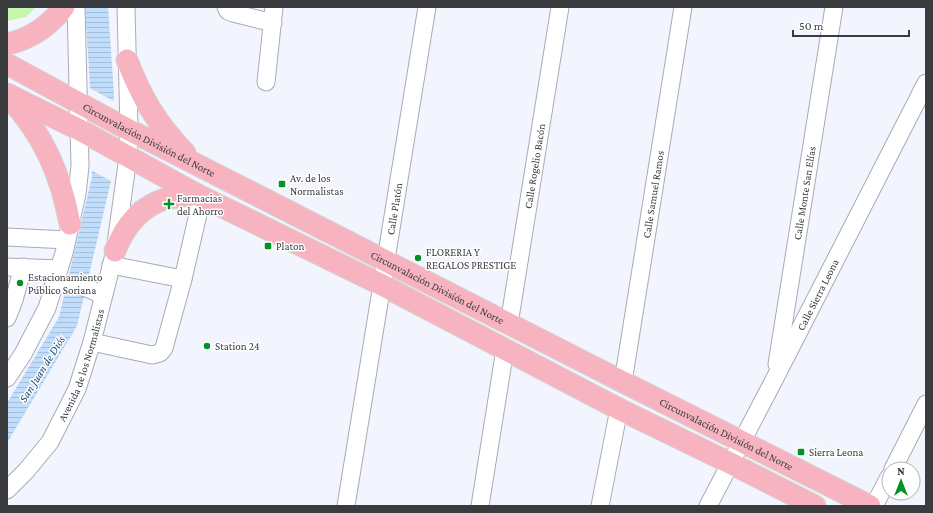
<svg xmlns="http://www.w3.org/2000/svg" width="933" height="513" viewBox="0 0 933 513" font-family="'Crimson Pro',serif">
<defs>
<pattern id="water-rules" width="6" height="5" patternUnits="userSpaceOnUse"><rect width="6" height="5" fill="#c0defb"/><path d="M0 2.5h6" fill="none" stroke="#a6bfd8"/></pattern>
</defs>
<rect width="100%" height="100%" fill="#f2f5fd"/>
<path fill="#c5f7ab" d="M7,7H36L26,17L7,21Z"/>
<path fill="url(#water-rules)" d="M85,7H108L114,94L111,181L77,326L7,443V403L59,317L92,177L90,86Z"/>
<path fill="#f2f5fd" d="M88,87L115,102L113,182L89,169Z"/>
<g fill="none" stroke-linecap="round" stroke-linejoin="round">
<g stroke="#a8abb6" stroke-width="19">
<g id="minor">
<path d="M226,7L228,11L233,13L273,23"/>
<path d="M266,82L274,7"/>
<path d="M7,237L67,240"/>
<path d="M111,265L183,279"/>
<path d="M7,267L59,269"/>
<path d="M53,287C69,281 89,287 103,296"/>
<path d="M7,318L14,300L23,267"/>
<path id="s1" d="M509,324L560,7"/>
<path d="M92,342L152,355L160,353L164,348L183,279L202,197"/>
<path id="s2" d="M777,364L834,7"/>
<path d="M7,378L23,354L47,308L64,253L77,194L80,166L76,7"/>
<path id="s3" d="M623,382L683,7"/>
<path d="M893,469L926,404"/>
<path id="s4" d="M7,490L26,471L50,442L77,389L92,342L115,251L128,157L129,130L126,7"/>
<path id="s5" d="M346,506L427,7"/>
<path d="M480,506L505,349"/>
<path d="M600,506L619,409"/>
<path id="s6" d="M708,506L774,380L926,83"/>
<path d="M874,506L889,477"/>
</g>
</g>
<g stroke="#d4d4d5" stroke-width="23">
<g id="major">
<path d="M7,44C31,39 49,26 64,7"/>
<path d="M127,60C141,97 157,124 185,153"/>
<path id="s7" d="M7,64L129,130L623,382L870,506"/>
<path d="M7,94L80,130L196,194L382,285L619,409L730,463L815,506"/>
<path d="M10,99C44,135 61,176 70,224"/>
<path d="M115,251C124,227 140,207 165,199C175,197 186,196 196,194"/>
</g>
</g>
<use href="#minor" stroke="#fff" stroke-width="17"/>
<use href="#major" stroke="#f7b3c0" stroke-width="21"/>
</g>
<g fill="#019328" stroke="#fff" stroke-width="1.5">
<rect x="278" y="180" width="8" height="8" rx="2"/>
<path d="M167 198h4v4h4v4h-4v4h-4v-4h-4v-4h4z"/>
<rect x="264" y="242" width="8" height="8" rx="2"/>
<circle cx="418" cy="258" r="4"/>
<circle cx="20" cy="283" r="4"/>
<circle cx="207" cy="346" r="4"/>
<rect x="797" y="448" width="8" height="8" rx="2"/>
</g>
<g text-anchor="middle" stroke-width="3" stroke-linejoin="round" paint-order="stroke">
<g font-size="11" fill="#3a3b3f" stroke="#fff">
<text dy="4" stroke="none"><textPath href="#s7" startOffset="161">Circunvalación División del Norte</textPath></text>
<text dy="4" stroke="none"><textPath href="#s1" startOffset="160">Calle Rogelio Bacón</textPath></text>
<text dy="4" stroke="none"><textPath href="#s2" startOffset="173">Calle Monte San Elías</textPath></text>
<text dy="4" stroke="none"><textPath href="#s3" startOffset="190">Calle Samuel Ramos</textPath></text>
<text dy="4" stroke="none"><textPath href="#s5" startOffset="301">Calle Platón</textPath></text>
<text dy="4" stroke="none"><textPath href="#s7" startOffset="485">Circunvalación División del Norte</textPath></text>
<text dy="4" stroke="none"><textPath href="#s6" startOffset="238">Calle Sierra Leona</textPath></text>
<text dy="4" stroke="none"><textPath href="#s4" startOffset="148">Avenida de los Normalistas</textPath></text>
<text dy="4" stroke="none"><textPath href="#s7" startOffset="809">Circunvalación División del Norte</textPath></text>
</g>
<g font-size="11" fill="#3a3b3f" stroke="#fff" text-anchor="start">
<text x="290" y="182">Av. de los<tspan x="290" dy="13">Normalistas</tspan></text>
<text x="177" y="202">Farmacias<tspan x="177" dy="13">del Ahorro</tspan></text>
<text x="276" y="250">Platon</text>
<text x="426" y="256">FLORERIA Y<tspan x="426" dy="13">REGALOS PRESTIGE</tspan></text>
<text x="28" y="281">Estacionamiento<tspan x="28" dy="13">Público Soriana</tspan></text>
<text x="215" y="350">Station 24</text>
<text x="809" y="456">Sierra Leona</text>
</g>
<g font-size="12" font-style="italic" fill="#154c7a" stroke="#fff">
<text transform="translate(42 369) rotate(-58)" y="4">San Juan de Diós</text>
</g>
</g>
<rect width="933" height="513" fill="none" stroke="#3a3b3f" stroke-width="16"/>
<g transform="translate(901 481)"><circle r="19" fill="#ffffff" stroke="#b0b1b2"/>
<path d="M0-3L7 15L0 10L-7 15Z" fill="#019328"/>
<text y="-6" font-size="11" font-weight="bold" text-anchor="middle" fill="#3a3b3f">N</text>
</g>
<path d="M793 30v6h116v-6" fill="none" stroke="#3a3b3f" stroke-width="2"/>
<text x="799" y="30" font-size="12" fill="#3a3b3f" stroke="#ffffff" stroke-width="3" paint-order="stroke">50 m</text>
</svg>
